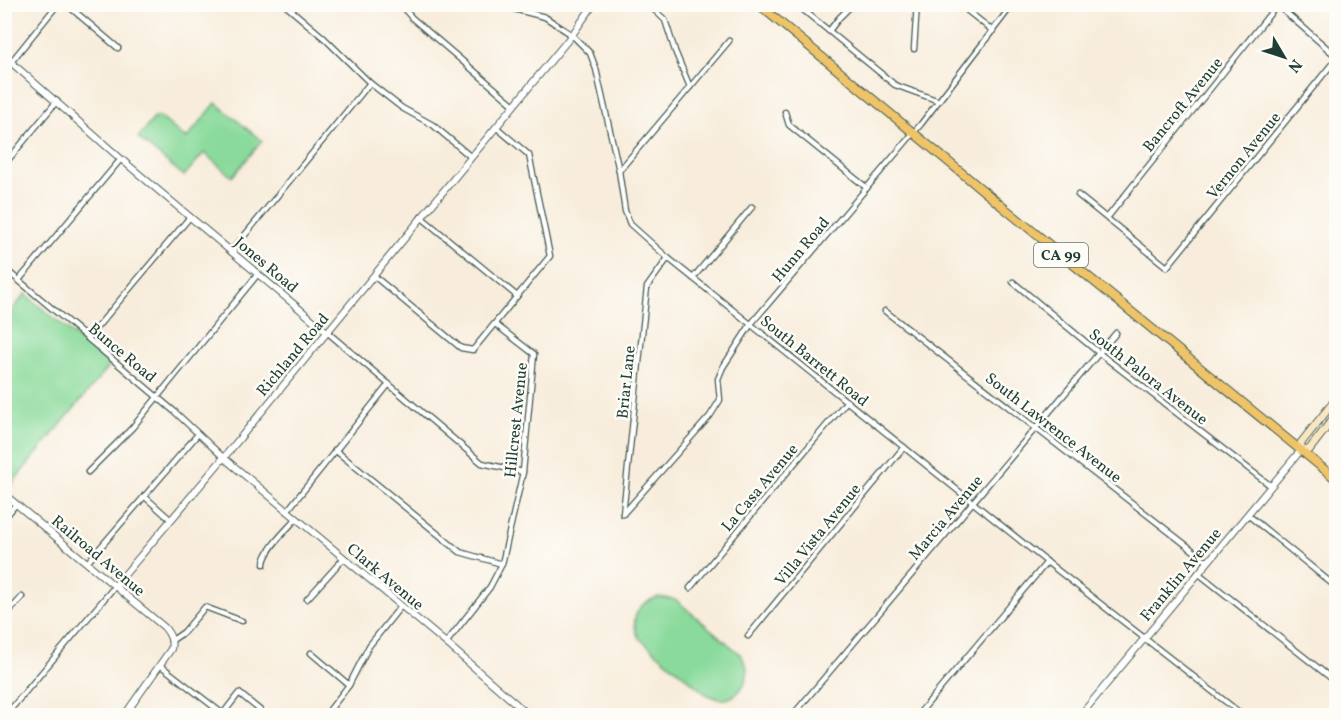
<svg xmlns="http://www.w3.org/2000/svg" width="1341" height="720" viewBox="0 0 1341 720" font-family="Vollkorn,serif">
<rect width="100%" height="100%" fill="#fdfcf7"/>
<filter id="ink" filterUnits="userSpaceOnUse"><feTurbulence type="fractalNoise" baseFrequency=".0167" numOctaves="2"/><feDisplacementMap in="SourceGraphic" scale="12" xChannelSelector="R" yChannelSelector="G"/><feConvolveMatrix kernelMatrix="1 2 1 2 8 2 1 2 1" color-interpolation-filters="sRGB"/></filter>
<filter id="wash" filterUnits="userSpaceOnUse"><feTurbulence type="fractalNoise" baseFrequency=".008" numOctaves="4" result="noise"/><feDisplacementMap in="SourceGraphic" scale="24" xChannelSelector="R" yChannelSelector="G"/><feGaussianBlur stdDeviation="1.35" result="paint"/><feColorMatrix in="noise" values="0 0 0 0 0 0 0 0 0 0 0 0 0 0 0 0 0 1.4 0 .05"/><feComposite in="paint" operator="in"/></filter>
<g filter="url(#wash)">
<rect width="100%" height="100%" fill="#f8eddc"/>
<g fill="#8ada9b" stroke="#548c68" stroke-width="1.5">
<path d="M216,103L262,141L232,177L204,153L184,176L138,138L155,117H160L186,139Z"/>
<path d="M25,294L110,365L9,487L4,483L5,319Z"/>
<path d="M659,597L676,600L740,654C743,659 746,663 747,668C749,681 739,696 726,699C719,700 712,697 706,694L639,638C628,617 639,602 659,597Z"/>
</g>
</g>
<g filter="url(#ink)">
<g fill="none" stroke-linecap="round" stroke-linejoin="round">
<g stroke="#40574d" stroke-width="7">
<g id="minor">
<path d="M66,4L118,48"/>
<path d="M284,4L324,38L370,83L402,108L433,125L471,157"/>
<path d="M400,4L412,18L514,105"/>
<path d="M506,4L514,9L545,17L572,35L590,53L596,69L619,171L625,211L630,224L668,258L1047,562L1244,716"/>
<path d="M648,4L665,20L675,51L690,87"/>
<path d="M796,4L895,85L939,101"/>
<path d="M946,4L964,8L993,31"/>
<path d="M1276,4L1336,56"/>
<path d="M829,31L839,18L853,4"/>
<path d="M914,49L917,4"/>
<path d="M11,62L58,4"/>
<path d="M785,112L789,125L867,188"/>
<path d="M4,165L57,101"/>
<path d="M619,171L729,41"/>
<path d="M1078,195L1167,267L1336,59"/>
<path d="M421,217L517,296"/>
<path d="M1107,218L1277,5"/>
<path d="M231,252L370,83"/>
<path d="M4,268L175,412L224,458"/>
<path d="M374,276L461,348L473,350L550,256L529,155L496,127"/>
<path d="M693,278L752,207"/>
<path d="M19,280L121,159"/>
<path d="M1013,282L1099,353L1271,486"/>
<path d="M885,311L1208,562"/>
<path d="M327,332L482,463L523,472"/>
<path d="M88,338L190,217"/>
<path d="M335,450L460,552L502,564"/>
<path d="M88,472L132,428L258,274"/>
<path d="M144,496L171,520"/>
<path d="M287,511L389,384"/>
<path d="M623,514L710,416L720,400L718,379L723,367L751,324L921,124L1013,4"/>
<path d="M623,514L647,287L668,258"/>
<path d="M1248,515L1336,587"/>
<path d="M4,519L16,504"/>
<path d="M87,563L198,434"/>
<path d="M264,564C264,551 287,529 296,519"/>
<path d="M1198,573L1336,682"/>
<path d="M690,588L847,401"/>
<path d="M307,599L344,558"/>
<path d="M4,617L22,597"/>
<path d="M748,636L904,447"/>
<path d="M171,641L184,632L205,607L242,621"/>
<path d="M446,643L490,587L502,564L523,472L534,354L495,324"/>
<path d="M311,653L349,685"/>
<path d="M160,665L223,714"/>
<path d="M222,715L239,693L267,716"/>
<path d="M5,716L115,586"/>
<path d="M325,716L349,685L369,646L401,606"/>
<path d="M792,716L1116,333"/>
<path d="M917,716L1047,562"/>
</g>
</g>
<g stroke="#40574d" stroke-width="8">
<g id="tertiary">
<path d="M4,56L121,159L327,332"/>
<path d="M224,458L446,643L530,716"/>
<path d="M4,494L164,627C170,634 173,640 171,649L124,716"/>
<path d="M115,586L231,449L572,35L594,4"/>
<path d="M1080,716L1301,450"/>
</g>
</g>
<g stroke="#40574d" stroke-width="9">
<path id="secondary" d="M1336,399L1301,443V450H1309L1336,415"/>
</g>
<g stroke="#40574d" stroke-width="10">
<path id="trunk" d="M758,4L1003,207L1336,479"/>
</g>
<use href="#minor" stroke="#fff" stroke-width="4.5"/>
<use href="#tertiary" stroke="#fff" stroke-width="6"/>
<use href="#secondary" stroke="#f9e7c3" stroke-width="7"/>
<use href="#trunk" stroke="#efc469" stroke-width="8"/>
</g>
</g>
<g text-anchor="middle" stroke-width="5" stroke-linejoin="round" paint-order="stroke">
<rect fill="#fdfcf7" stroke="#62766e" stroke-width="1.5" x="1034" y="243" width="54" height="24" rx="4.5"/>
<g font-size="15" font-weight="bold" fill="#1f3d34">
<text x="1061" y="260">CA 99</text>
</g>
<g font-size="16" fill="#1f3d34" stroke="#fdfcf7">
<text transform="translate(1182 104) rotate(-51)" y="6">Bancroft Avenue</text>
<text transform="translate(1243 155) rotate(-51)" y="6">Vernon Avenue</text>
<text transform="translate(800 249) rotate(-50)" y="6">Hunn Road</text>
<text transform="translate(267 264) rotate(40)" y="6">Jones Road</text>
<text transform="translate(123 352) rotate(40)" y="6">Bunce Road</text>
<text transform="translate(292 354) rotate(-50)" y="6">Richland Road</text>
<text transform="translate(815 360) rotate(39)" y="6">South Barrett Road</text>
<text transform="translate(1149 376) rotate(38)" y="6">South Palora Avenue</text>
<text transform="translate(625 382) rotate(-84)" y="6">Briar Lane</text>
<text transform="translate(515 420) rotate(-84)" y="6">Hillcrest Avenue</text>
<text transform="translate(1054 427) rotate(38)" y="6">South Lawrence Avenue</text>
<text transform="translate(759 487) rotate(-50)" y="6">La Casa Avenue</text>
<text transform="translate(945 517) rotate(-50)" y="6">Marcia Avenue</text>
<text transform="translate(817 534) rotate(-51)" y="6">Villa Vista Avenue</text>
<text transform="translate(99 555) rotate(40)" y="6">Railroad Avenue</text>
<text transform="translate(1180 574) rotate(-50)" y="6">Franklin Avenue</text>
<text transform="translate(386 576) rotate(40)" y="6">Clark Avenue</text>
</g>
</g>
<rect width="1341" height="720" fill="none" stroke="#fdfcf7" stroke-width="24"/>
<g transform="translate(1284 57) rotate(129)" stroke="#fdfcf7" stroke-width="4.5" paint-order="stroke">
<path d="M0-4.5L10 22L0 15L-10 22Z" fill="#1f3d34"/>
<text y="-9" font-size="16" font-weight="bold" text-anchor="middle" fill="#1f3d34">N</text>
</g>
</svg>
